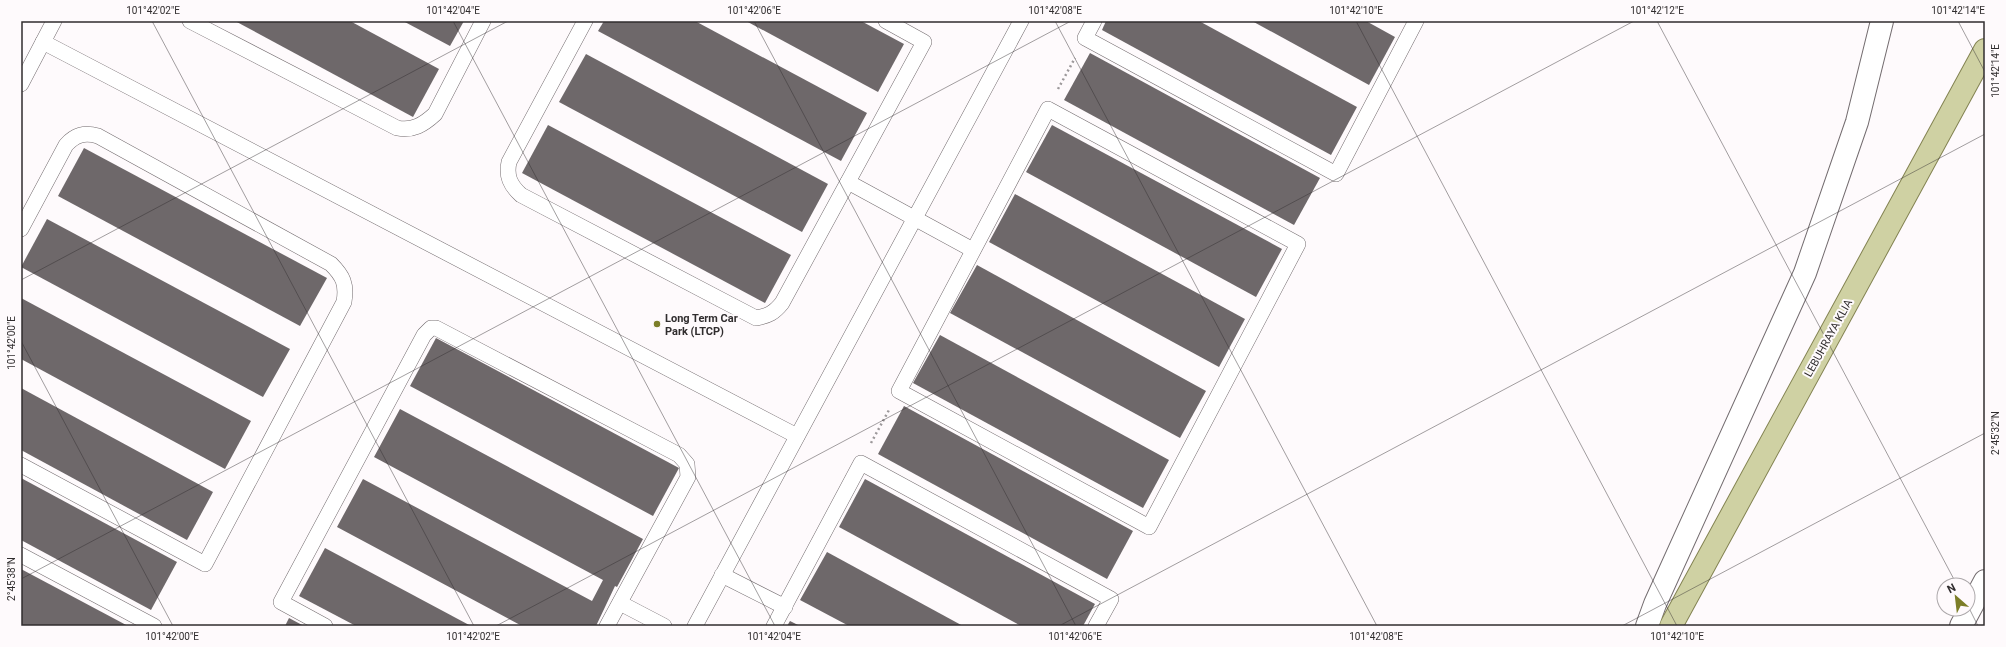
<svg xmlns="http://www.w3.org/2000/svg" width="2006" height="647" viewBox="0 0 2006 647" font-family="Roboto,sans-serif">
<rect width="100%" height="100%" fill="#fefafc"/>
<g fill="#6e686a">
<path d="M235,21H350L439,69L413,117Z"/>
<path d="M403,21H464L450,46Z"/>
<path d="M604,21H695L867,113L841,161L598,31Z"/>
<path d="M746,21H861L904,44L878,92Z"/>
<path d="M1106,21H1199L1357,107L1331,155L1102,30Z"/>
<path d="M1252,21H1366L1395,37L1369,85Z"/>
<path d="M1090,53L1320,178L1294,225L1064,100Z"/>
<path d="M586,54L828,184L802,232L559,102Z"/>
<path d="M548,125L791,255L765,303L522,173Z"/>
<path d="M1052,125L1282,249L1256,297L1026,172Z"/>
<path d="M84,148L327,278L300,326L58,196Z"/>
<path d="M1015,194L1245,319L1219,367L989,242Z"/>
<path d="M47,219L290,349L263,397L21,267Z"/>
<path d="M977,265L1206,391L1180,438L950,313Z"/>
<path d="M21,298L251,421L225,469L21,359Z"/>
<path d="M940,335L1169,460L1143,508L913,383Z"/>
<path d="M436,338L679,468L653,516L410,386Z"/>
<path d="M21,388L213,492L187,540L21,450Z"/>
<path d="M904,406L1133,531L1107,579L878,454Z"/>
<path d="M400,409L643,539L617,587L615,586L596,626H522L337,527L363,479L592,601L603,580L374,457Z"/>
<path d="M21,478L177,562L151,610L21,540Z"/>
<path d="M865,479L1095,604L1083,626H1021L839,527Z"/>
<path d="M325,548L471,626H356L299,596Z"/>
<path d="M827,552L963,626H849L800,600Z"/>
<path d="M21,569L128,626H21Z"/>
<path d="M289,618L304,626H285Z"/>
<path d="M790,621L800,626H787Z"/>
</g>
<g fill="none" stroke-linecap="round" stroke-linejoin="round">
<g stroke="#736c6f" stroke-width="16">
<g id="lane">
<path d="M190,21L397,128C413,131 423,125 435,114L483,21"/>
<path d="M585,21L509,162C506,176 510,185 521,195L756,318C768,316 774,313 782,303L924,42L886,21"/>
<path d="M1094,21L1085,38L1336,174L1416,21"/>
<path d="M43,42L797,436"/>
<path d="M21,84L54,21"/>
<path d="M1048,109L1298,244L1149,527L899,391Z"/>
<path d="M848,182L973,250"/>
<path d="M21,229L66,145C75,135 84,132 98,136L331,264C343,276 347,284 344,302L205,564L21,465"/>
<path d="M21,555L154,626"/>
<path d="M722,575L785,607"/>
<path d="M620,603L664,626"/>
<path d="M325,626L281,602L424,335L431,328H436L679,455L687,464L688,477L607,626"/>
<path d="M695,626L1021,21"/>
<path d="M774,626L861,463L1111,599L1096,626"/>
</g>
</g>
<g stroke="#736c6f" stroke-width="24">
<g id="street">
<path d="M1647,626L1655,604L1805,273L1857,122L1882,21"/>
<path d="M1961,626L1985,581"/>
</g>
</g>
<g stroke="#838352" stroke-width="24">
<path id="primary" d="M1671,626L1985,50"/>
</g>
<g stroke="#9c989a" stroke-width="2.5" stroke-dasharray="2 3" stroke-linecap="butt">
<path d="M1058,89L1075,58"/>
<path d="M871,443L889,410"/>
</g>
<use href="#lane" stroke="#fff" stroke-width="15"/>
<use href="#street" stroke="#fff" stroke-width="22"/>
<use href="#primary" stroke="#cfd1a3" stroke-width="22"/>
</g>
<path fill="none" stroke="#302d2e" stroke-width="1" stroke-opacity="0.45" d="M152,21L474,626M453,21L775,626M754,21L1076,626M1055,21L1377,626M1356,21L1677,626M1657,21L1957,585M1958,21L1985,72M21,280L508,21M21,341L173,626M21,579L1071,21M1968,606L1978,626M496,626L1634,21M1059,626L1985,134M1622,626L1985,433"/>
<circle fill="#7c7e28" stroke="#fefafc" stroke-width="1.5" cx="657" cy="324" r="4"/>
<g text-anchor="middle" stroke-width="4" stroke-linejoin="round" paint-order="stroke">
<g font-size="11" font-weight="bold" fill="#302d2e" stroke="#fefafc" text-anchor="start">
<text x="665" y="322">Long Term Car<tspan x="665" dy="13">Park (LTCP)</tspan></text>
</g>
<g font-size="11" fill="#302d2e" stroke="#fefafc">
<text transform="translate(1828 338) rotate(-61)" y="4">LEBUHRAYA KLIA</text>
</g>
</g>
<rect width="2006" height="647" fill="none" stroke="#fefafc" stroke-width="44"/>
<g transform="translate(1956 597) rotate(332)"><circle r="19" fill="#fefafc" stroke="#aca8aa"/>
<path d="M0-3L7 15L0 10L-7 15Z" fill="#7c7e28"/>
<text y="-6" font-size="11" font-weight="bold" text-anchor="middle" fill="#302d2e">N</text>
</g>
<rect x="22" y="22" width="1962" height="603" fill="none" stroke="#302d2e" stroke-width="1.5"/>
<g font-size="10" text-anchor="middle" fill="#302d2e">
<text x="153" y="14">101°42'02"E</text>
<text x="453" y="14">101°42'04"E</text>
<text x="754" y="14">101°42'06"E</text>
<text x="1055" y="14">101°42'08"E</text>
<text x="1356" y="14">101°42'10"E</text>
<text x="1657" y="14">101°42'12"E</text>
<text x="1958" y="14">101°42'14"E</text>
<text transform="translate(1995 71) rotate(-90)" y="4">101°42'14"E</text>
<text transform="translate(11 343) rotate(-90)" y="4">101°42'00"E</text>
<text transform="translate(1995 433) rotate(-90)" y="4">2°45'32"N</text>
<text transform="translate(11 579) rotate(-90)" y="4">2°45'38"N</text>
<text x="172" y="640">101°42'00"E</text>
<text x="473" y="640">101°42'02"E</text>
<text x="774" y="640">101°42'04"E</text>
<text x="1075" y="640">101°42'06"E</text>
<text x="1376" y="640">101°42'08"E</text>
<text x="1677" y="640">101°42'10"E</text>
</g>
</svg>
